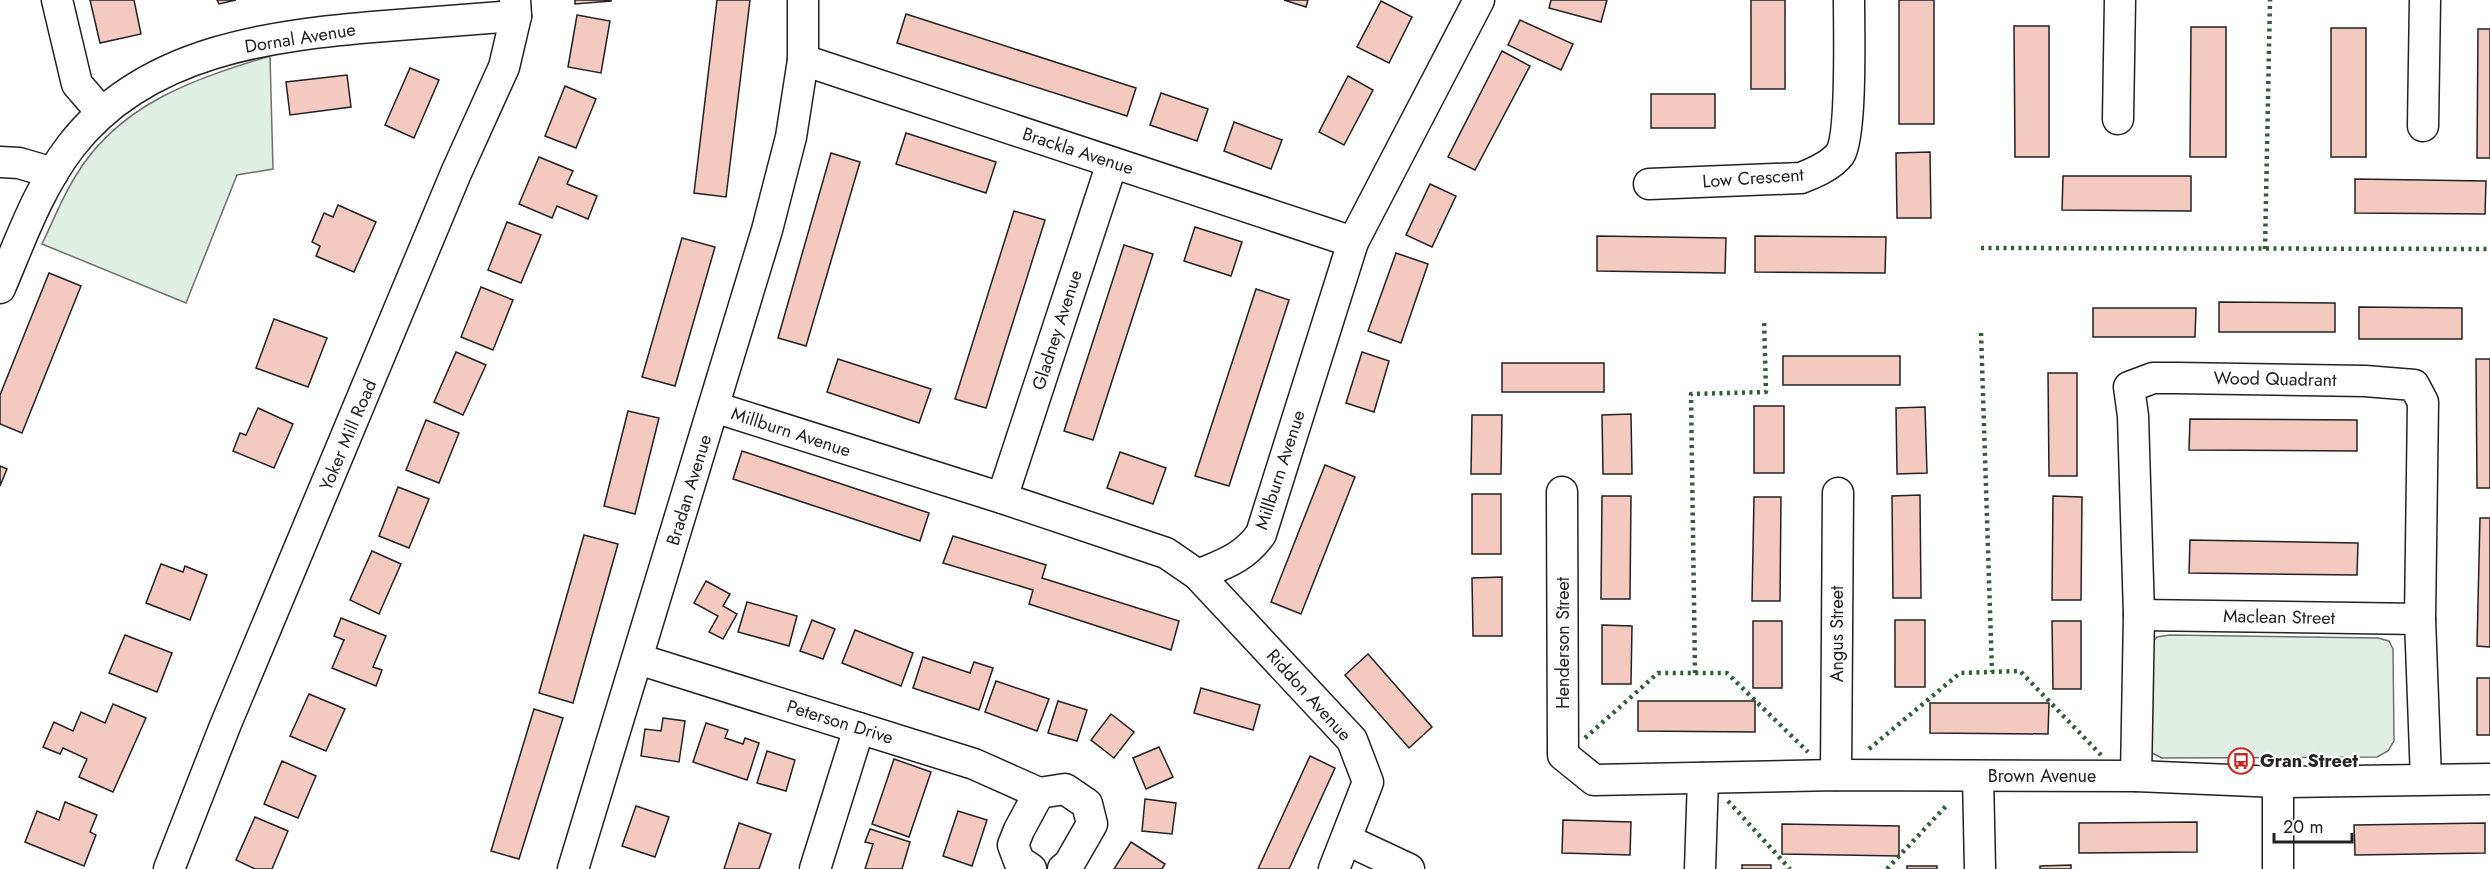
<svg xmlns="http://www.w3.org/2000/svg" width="2490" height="869" viewBox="0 0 2490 869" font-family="Jost,sans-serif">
<rect width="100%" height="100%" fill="#fff"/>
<g fill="#e0efe3" stroke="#6f6f6f" stroke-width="1.5">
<path d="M270,56L273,169L237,175L186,303L42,244C53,221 62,198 75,177C118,104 194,79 270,56Z"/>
<path d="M2170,635L2378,638L2389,641L2393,649L2394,741L2388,751L2377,757L2162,758L2150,752L2146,648L2157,637Z"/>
</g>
<g fill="#f3c9c0" stroke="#222" stroke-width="1.5">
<path d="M90,0H134L141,34L100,43Z"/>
<path d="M217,0H236L219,4Z"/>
<path d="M575,0H611V1L575,4Z"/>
<path d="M717,0H750L726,197L694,193Z"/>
<path d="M1284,0H1308L1306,7Z"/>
<path d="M1551,0H1607L1601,22L1549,8Z"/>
<rect x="1751" y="0" width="34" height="89"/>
<rect x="1899" y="0" width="35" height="124"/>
<path d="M1381,1L1412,17L1389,63L1357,47Z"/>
<path d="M906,14L1136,88L1127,116L897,43Z"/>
<path d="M577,15L610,21L601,73L568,67Z"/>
<path d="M1520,20L1573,44L1561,70L1508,45Z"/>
<path d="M2014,26H2049V157H2015Z"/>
<path d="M2191,27H2226V157H2190Z"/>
<rect x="2331" y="28" width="35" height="129"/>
<path d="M2478,29H2490V158H2477Z"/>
<path d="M1502,51L1530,66L1475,170L1448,157Z"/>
<path d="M410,68L439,80L414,138L385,125Z"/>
<path d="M347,75L351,107L290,115L286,82Z"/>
<path d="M1348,76L1373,90L1344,145L1319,132Z"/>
<path d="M565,86L596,99L576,148L545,136Z"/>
<path d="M1161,93L1208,109L1197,141L1150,125Z"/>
<rect x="1651" y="94" width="64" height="34"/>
<path d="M1234,122L1282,140L1271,169L1224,151Z"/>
<path d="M906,133L996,162L986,193L896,164Z"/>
<path d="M1930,152L1931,218H1897L1896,153Z"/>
<path d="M831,153L860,162L806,346L778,338Z"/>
<path d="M539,157L573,171L567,184L597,196L588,219L557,206L552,218L519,204Z"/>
<path d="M2063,176H2191V211L2062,210Z"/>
<path d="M2355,179L2486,181L2485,214L2355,213Z"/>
<path d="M1430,184L1456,196L1432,247L1406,235Z"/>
<path d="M338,205L376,222L354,272L316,256L320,246L312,242L324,213L333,217Z"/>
<path d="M1014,211L1045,220L986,408L955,399Z"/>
<path d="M507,222L541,235L521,283L488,270Z"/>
<path d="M1195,227L1242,242L1231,276L1184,261Z"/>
<path d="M1597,236L1726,238L1725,273L1597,271Z"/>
<path d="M1755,236L1886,237L1885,273L1755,272Z"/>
<path d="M682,238L715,247L675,386L642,377Z"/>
<path d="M1124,245L1153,254L1093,440L1064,431Z"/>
<path d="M1396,253L1428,264L1401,343L1368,331Z"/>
<path d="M49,273L81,286L22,433L0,424V395Z"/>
<path d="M481,287L513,300L493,350L461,337Z"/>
<path d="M1256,289L1289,300L1229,486L1195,476Z"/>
<path d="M2219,302L2335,303V332H2219Z"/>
<path d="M2359,307L2462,308V339H2359Z"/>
<path d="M2093,308H2196L2195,337H2093Z"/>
<path d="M274,319L327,338L308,387L256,368Z"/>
<path d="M456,352L486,365L463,415L434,402Z"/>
<path d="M1362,352L1389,361L1374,412L1346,403Z"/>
<rect x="1783" y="356" width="117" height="29"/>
<path d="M838,359L931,389L919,423L827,392Z"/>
<path d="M2476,359H2490V488H2477Z"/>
<rect x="1502" y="363" width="102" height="29"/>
<path d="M2048,373H2077V476H2049Z"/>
<rect x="1754" y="406" width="30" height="67"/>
<path d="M1925,407L1927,473L1897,474L1896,408Z"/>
<path d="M258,408L293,424L274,468L233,451L240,433L246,435Z"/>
<path d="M628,411L659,418L635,514L604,506Z"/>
<path d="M1631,414L1632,474H1603L1602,415Z"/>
<path d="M1472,415H1502L1501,474H1471Z"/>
<path d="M2190,419L2357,420V451L2189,450Z"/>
<path d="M426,420L459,433L439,483L406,470Z"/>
<path d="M742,451L929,513L920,541L733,479Z"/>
<path d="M1120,452L1166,468L1153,504L1107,488Z"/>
<path d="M1325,465L1355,477L1301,614L1271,602Z"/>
<path d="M0,466L7,469L0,486Z"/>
<path d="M398,487L429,499L409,548L379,536Z"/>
<rect x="1472" y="494" width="29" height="60"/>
<path d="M1920,495L1921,598H1893L1892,496Z"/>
<path d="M1602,496H1631L1630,599H1601Z"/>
<path d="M2053,496L2082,497L2081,600H2052Z"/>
<path d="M1754,497H1781L1780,601H1752Z"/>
<path d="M2480,518H2490V647L2477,646Z"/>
<path d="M584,535L618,544L573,703L539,693Z"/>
<path d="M953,536L1046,565L1042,578L1179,621L1171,650L1029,604L1033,590L943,563Z"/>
<path d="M2190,540L2358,543L2357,575L2189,573Z"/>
<path d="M372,551L401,564L379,614L350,600Z"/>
<path d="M161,564L183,572L185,566L207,575L190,620L146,603Z"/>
<path d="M1502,577V636H1473L1472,578Z"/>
<path d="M706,581L730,594L723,606L737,614L723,639L709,632L718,616L694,603Z"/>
<path d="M747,602L797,616L789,646L738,632Z"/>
<path d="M341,618L386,636L373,667L382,670L376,686L332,668L344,640L334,636Z"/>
<path d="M812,620L835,629L823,659L800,651Z"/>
<rect x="1895" y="620" width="30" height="67"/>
<rect x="1753" y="621" width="29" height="67"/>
<path d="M2052,621H2081V689H2053Z"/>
<path d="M1602,625L1632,626L1631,684H1602Z"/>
<path d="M855,630L913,653L901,686L842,663Z"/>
<path d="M125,635L172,653L157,692L109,673Z"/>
<path d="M1368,654L1432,727L1409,748L1345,675Z"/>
<path d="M923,657L970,673L974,662L993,668L979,710L913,688Z"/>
<rect x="2477" y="678" width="13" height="57"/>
<path d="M996,681L1049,699L1037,731L985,712Z"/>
<path d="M1201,688L1260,705L1253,730L1194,713Z"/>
<path d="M309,694L345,709L326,751L290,736Z"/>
<path d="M1058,701L1087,710L1077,741L1048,733Z"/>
<path d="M1638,701H1755V732L1638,731Z"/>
<path d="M1930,703H2049L2048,734L1930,733Z"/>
<path d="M113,704L146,718L113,792L79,777L87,759L63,748L60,754L43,747L54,722L73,731L81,712L105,723Z"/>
<path d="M534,709L563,718L519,859L491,851Z"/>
<path d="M1111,714L1134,732L1114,758L1091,740Z"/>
<path d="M663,718L685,721L679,762L641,756L645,729L661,731Z"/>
<path d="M706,723L728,730L725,738L743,744L745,738L759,743L747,780L693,762Z"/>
<path d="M1159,747L1173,777L1146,789L1133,758Z"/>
<path d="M767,751L795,760L786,791L757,783Z"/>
<path d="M1310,756L1335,768L1289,869H1258Z"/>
<path d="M894,759L931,772L909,837L872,824Z"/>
<path d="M282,761L316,776L298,818L264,804Z"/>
<path d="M1145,799L1176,803L1172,834L1142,831Z"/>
<path d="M65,802L97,815L90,832L96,835L84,866L25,842L37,811L59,820Z"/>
<path d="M636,806L669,817L655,857L622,846Z"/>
<path d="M958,811L987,820L972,866L943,856Z"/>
<path d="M255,817L288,831L272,869H255L236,860Z"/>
<path d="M1563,820L1631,822L1630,855L1562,853Z"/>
<path d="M2197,822V852L2079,853V823Z"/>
<path d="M739,823L771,834L759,869H724Z"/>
<path d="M2485,823V853L2355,855L2354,825Z"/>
<path d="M1782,824L1899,826V856L1782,854Z"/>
<path d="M870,829L910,842L902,869H865L873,844L865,842Z"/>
<path d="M1131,842L1165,864L1162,869H1114Z"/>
<rect x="1742" y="865" width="29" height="4"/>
<path d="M2071,865V869H2040V866Z"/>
<rect x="1907" y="866" width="30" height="3"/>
</g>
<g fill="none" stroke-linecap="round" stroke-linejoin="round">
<g stroke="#222" stroke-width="33">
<g id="minor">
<path d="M57,0L77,84L102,113"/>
<path d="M803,60L1353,242"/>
<path d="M2118,119L2120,0"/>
<path d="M2423,126L2425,0"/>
<path d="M0,162L19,163L53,173"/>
<path d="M1649,184L1801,178C1814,173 1831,166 1840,154C1852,135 1849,28 1849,0"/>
<path d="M0,288C21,239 38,189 71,146C145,50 272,35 385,26C428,23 472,19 516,16"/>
<path d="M714,407L1002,498L1166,553L1198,575C1224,564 1244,558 1261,534L1353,242L1479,0"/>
<path d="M1562,492L1563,755L1594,780L1836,775L2136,776L2278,782L2490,779"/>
<path d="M1002,498L1112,163"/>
<path d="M1198,575L1352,740L1368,782L1334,869"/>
<path d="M2139,615L2420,619"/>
<path d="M638,659L974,764L1039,793L1065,789L1087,804L1092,824L1069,864L1063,869"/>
<path d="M1836,775L1838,493"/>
<path d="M1978,776L1980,869"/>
<path d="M2136,776L2139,615L2133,416L2129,387L2153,378H2176L2365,381L2414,385L2423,402L2420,619L2426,779"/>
<path d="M1347,840L1409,869"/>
<path d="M169,869L225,726L456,173L504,67L516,16L515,0"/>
<path d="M573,869L767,230L791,137L803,60V0"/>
<path d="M815,869L859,728"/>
<path d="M1031,869L1019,861L1013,845L1019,830L1039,793"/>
<path d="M1700,869L1703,778"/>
<path d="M2278,869V782"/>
</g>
</g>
<use href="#minor" stroke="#fff" stroke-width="30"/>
<g stroke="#2f5e38" stroke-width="4.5" stroke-dasharray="3 4.5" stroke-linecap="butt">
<path d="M1981,248L2490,249"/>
<path d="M2265,249L2270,0"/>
<path d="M1981,333L1992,672"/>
<path d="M1695,673L1691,394L1766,392L1764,319"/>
<path d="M1585,738L1658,673H1727L1808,752"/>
<path d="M1869,749L1960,673L2020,671L2101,755"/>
<path d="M1728,801L1790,869"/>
<path d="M1887,869L1947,805"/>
</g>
</g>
<defs>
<g id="bus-ring" transform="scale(1.35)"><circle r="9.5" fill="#fff" stroke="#c62828" stroke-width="1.5"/><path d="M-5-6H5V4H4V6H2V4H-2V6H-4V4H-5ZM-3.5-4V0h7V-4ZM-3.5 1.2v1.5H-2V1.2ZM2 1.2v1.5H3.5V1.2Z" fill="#c62828"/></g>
</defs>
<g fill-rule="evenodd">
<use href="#bus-ring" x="2241" y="761"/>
</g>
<g text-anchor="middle" stroke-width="4.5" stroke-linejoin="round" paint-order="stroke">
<g font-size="18" fill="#222" stroke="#fff">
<text transform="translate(300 38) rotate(-9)" y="6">Dornal Avenue</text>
<text transform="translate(1078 151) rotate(18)" y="6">Brackla Avenue</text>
<text transform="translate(1753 178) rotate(-4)" y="6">Low Crescent</text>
<text transform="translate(1057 330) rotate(-72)" y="6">Gladney Avenue</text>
<text transform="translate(2275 379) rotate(1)" y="6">Wood Quadrant</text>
<text transform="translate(791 432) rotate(18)" y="6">Millburn Avenue</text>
<text transform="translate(348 435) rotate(-67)" y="6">Yoker Mill Road</text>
<text transform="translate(1280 470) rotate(-72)" y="6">Millburn Avenue</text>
<text transform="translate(689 490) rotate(-73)" y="6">Bradan Avenue</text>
<text transform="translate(2279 617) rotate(1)" y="6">Maclean Street</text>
<text transform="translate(1837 634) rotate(-90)" y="6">Angus Street</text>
<text transform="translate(1563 643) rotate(-90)" y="6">Henderson Street</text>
<text transform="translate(1309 695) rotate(48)" y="6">Riddon Avenue</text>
<text transform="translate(840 722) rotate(17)" y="6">Peterson Drive</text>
<text x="2042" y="782">Brown Avenue</text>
</g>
<g font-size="18" font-weight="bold" fill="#222" stroke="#fff" text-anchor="start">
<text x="2260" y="767">Gran Street</text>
</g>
</g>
<path d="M2274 833v9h78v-9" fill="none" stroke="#222222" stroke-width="3"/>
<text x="2283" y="833" font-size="18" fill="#222222" stroke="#ffffff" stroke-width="4.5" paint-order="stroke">20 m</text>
</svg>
